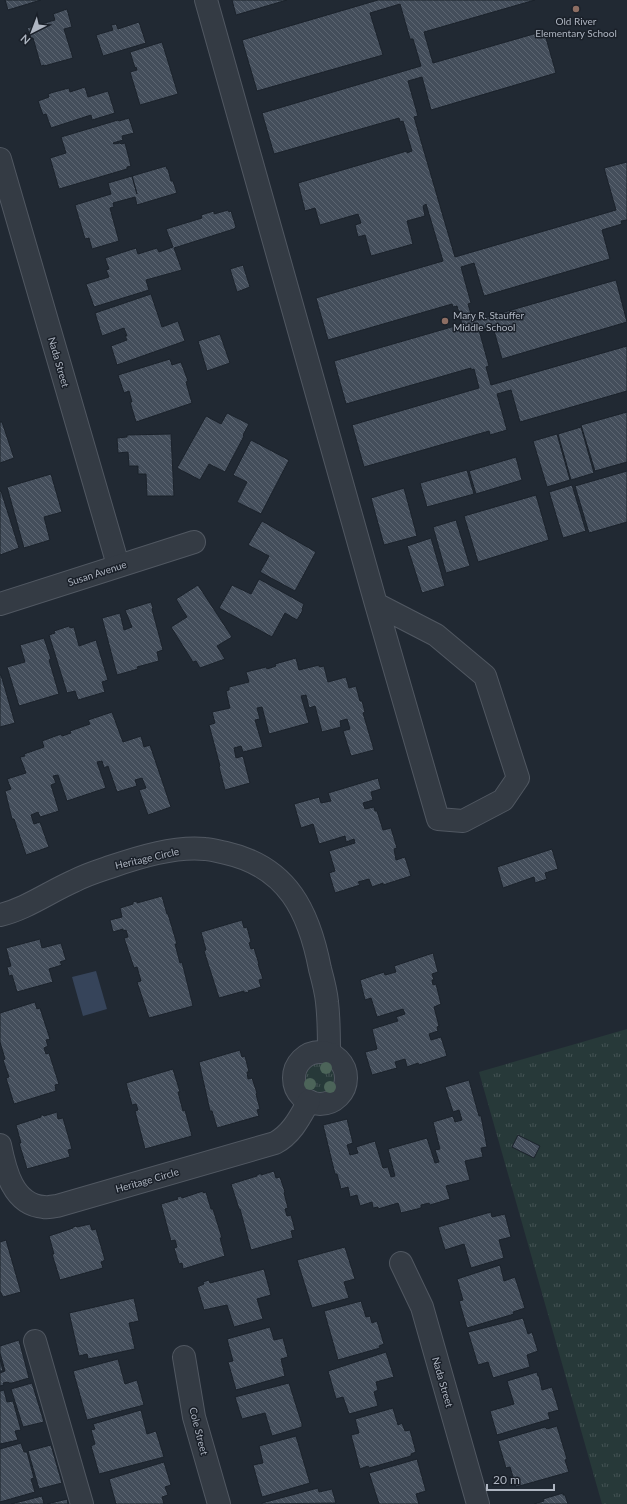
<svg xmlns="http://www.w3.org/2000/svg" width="627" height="1504" viewBox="0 0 627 1504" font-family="Lato,sans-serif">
<defs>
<pattern id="grass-tufts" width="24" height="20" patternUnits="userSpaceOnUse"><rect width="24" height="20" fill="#273939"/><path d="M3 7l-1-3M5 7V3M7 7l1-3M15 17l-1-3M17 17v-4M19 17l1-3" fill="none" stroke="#445354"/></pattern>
<pattern id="building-back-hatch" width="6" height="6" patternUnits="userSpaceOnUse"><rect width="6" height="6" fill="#444e5b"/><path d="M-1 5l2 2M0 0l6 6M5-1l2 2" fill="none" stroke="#5c6571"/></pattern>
</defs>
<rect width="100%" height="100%" fill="#212933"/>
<g fill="url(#grass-tufts)">
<path d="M627,1029V1504H602L479,1072Z"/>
<circle cx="319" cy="1078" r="20"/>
</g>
<path fill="#36445a" d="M96,971L107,1009L83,1016L72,977Z"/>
<g fill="url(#building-back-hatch)" stroke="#1b222b">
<path d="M5,0H41L8,10Z"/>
<path d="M232,0H287L236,15Z"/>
<path d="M378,0H535L424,32L433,63L544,31L556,73L431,110L422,77L408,81L418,116L414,117L455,257L616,210L604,168L627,162V220L621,221L622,224L602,230L610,259L484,296L474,263L461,267L471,303L468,304L473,321L616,280L627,322L502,359L493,327L479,330L489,366L486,367L491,385L627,346V391L520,422L511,390L497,394L507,430L490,435L489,431L364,467L352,425L479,388L474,369L471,370V368L346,404L334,361L462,324L457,306L453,307L452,304L328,340L316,298L443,261L426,204L423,206L425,216L407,221L413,244L371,256L365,235L358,237L355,225L361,223L358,214L320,225L315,208L305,211L298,183L407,151V153L412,151L403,121L400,122L399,118L274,154L262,113L421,66L413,39H410L400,4L370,13L383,55L257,91L242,40Z"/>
<path d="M67,9L72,27L64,29L73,58L44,66V65L41,66L33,38H31L27,28L55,20L53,14Z"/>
<path d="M139,22L146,43L103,56L96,35L113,30L111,25L116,24L118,29Z"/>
<path d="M162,42L178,94L140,105L130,72L137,70L136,67L135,68L130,52Z"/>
<path d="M85,87L88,97L108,91L115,113L92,120L91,115L51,128L46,114L43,115L38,101L49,97L48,94L54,92L69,88L70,92Z"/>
<path d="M129,118L134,133L122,136L123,140L113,143L114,144L120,143L121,144L125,143L131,166L127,167V169L59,189L50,158L66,153L61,137L118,120L119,121Z"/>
<path d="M166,166L167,169H168L171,181H173L177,193L137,205L135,197L113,203L114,207L110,208L119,241L92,249L89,238L85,239L75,205L111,194L108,183L132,176L137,194L132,176Z"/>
<path d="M228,210L229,212L231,211L236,227L234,229L174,248L182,270L146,280L149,290L94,307L86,284L109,277L106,270L109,269L105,258L136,248L138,254L157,248L159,252L173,247L166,229L202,218L201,215L214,211V214Z"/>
<path d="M243,265L250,287L237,292L230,269Z"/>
<path d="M151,294L162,327L178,321L185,341L117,365L111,346L127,340L125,336H127L124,328L102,336L95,313Z"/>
<path d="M220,334L230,363L207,371L198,341Z"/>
<path d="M170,359L172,365L181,362L188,381L186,382L192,403L136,422L130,402H132L129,391L124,393L118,375Z"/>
<path d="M627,412V462L595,471L581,425Z"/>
<path d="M227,413L249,424L243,435L244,436L225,472L209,464L200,480L177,468L206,416L221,424Z"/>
<path d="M0,422H2L14,458L0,463Z"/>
<path d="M581,427L594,473L571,480L558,434Z"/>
<path d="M171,434L174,496H147L146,474H138V466H129L128,452L118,453L117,438L127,437V435Z"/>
<path d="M557,434L570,480L547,487L533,441Z"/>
<path d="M251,440L289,460L261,514L237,502L247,482L233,475Z"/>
<path d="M516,457L522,480L476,494L469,471Z"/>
<path d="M467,470L474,494L427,507L420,483Z"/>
<path d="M627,471V522L589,533L575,486Z"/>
<path d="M51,474L62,512L44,517L50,540L24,548L7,487Z"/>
<path d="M572,485L586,531L563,538L549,492Z"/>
<path d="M404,488L417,536L384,545L371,498Z"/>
<path d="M0,491H1L19,548L0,555Z"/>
<path d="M536,495L549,540L478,562L464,516Z"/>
<path d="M456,520L470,566L446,573L433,527Z"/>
<path d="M262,521L316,552L295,591L260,572L269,556L248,545Z"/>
<path d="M431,538L445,586L422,593L407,546Z"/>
<path d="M259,579L304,604L302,609L303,610L297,620L285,613L272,637L219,608L232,585L251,594Z"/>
<path d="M198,585L232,637L217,646L225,659L200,668L196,661L193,662L171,627L187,617L176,599Z"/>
<path d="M151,602L153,608L152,609L163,650L157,652L159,661L137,667L138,669L117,675L102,618L120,613L124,630L132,627L125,610Z"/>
<path d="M69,626L70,628L74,627L79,646L96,640L108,680L102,682L105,692L78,700L75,691L67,693L49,635L55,633L54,631Z"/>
<path d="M44,638L51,659L49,660L59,694L19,706L7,667L25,662L20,645Z"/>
<path d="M296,658L299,670L319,665V667L324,666L328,682L346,677L349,688L356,686L360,701H362L365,712L363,713L374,750L351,756L343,731L350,729L347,719L340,721L341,727L322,732L315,706L309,708L306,695L301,696L309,723L269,734L262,707L257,708L260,719L255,720L263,747L243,752L241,746L234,748L236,758L243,756L250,783L225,790L219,767L220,766L209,725L215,723L212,712L230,708L226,691L229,690V687L249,682L246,672L266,667L267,669L276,666L275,664Z"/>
<path d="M0,675H1L15,723L0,727Z"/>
<path d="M112,712L123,742L141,736L144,747L150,745L171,807L148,815L139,790L146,788L142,778L135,780L137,786L117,792L108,766L104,768L102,761L97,762L106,788L67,801L58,775L53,776L56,783L51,785L59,811L40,817L38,812L31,815L34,824L40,822L49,847L26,855L14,819H12L5,791L11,789L7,779L26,773L20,757L25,756L24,754L44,747L42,741L61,734L62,736L71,733L70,731L90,724L88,720Z"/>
<path d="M378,778L381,789L371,792L373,800L363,803L365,809L374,807L375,811H377L383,830L391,828L397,848L394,849L396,860L405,857L411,876L383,885V883L372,887L369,879L358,882L360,885L335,893L329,873L335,871L329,851L355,843L354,839L346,842L345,836L319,844L313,824L301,828L294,804L319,797L321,803L331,801L328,793Z"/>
<path d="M552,849L558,869L545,873L547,879L535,883L534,877L503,888L497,867Z"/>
<path d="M162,896L167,914H168L177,944H175L180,963L182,962L193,1006L149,1018L137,982L141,981L137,967L134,968L124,938L128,937L126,930L123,931V929L113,932L110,920L122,917L120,908L133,904V902L137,901V903Z"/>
<path d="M242,920L244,928L247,927L251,942L249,943L251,949L254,948L259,964H258L263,979L259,980L261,987L248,991L249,992L244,993V991L219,998L204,951L206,950L201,932Z"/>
<path d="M40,939L42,948L61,943L66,960L60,962L62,965L49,969L53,982L17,992L12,975L9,976L7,967L11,966L6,948Z"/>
<path d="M433,953L438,972L432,974L434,980H432L433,985L436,984L441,1004L434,1007L439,1026L437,1027L438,1031L429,1034L431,1040L441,1037L447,1056L419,1065L418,1063L407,1067L405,1059L395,1062L397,1068L372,1075L365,1052L377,1049L372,1029L398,1021L396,1017L405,1014L403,1009L377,1017L371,998L365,1000L360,980L384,972L385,975L396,972L394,966Z"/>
<path d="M35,1002L37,1009L40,1008L50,1039L46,1040L48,1046L44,1048L46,1054L49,1053L59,1084L55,1085L56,1091L14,1104L6,1078L9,1077L3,1060L5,1059L0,1042V1013Z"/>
<path d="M240,1050L242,1057L245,1056L249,1072H247L248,1079L252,1078L257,1093L256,1094L260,1109L257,1110L259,1116L217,1128L212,1111H210L199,1062Z"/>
<path d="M173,1069L180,1092H178L183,1111L185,1110L192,1136L145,1149L135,1111L138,1110L136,1104L132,1105L126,1083Z"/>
<path d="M469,1080L479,1116H481L487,1147L481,1148L483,1157L465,1161L470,1180L446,1186L450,1199L430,1205L429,1203L421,1205V1208L401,1213L398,1203L378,1209V1207L373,1208L372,1202L360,1206L357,1195L350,1197L348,1187L341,1189L337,1174H335L323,1125L347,1119L353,1143L347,1145L350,1155L358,1153L356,1147L375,1141L383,1168L388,1167L391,1177L395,1176L388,1149L427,1138L435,1163L439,1162L435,1150L440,1149L433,1122L453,1116L455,1122L462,1120L459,1110L453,1112L445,1087Z"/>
<path d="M57,1112L58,1119L63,1118L72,1149L68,1150L70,1157L27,1169L19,1143H21L16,1125L41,1117V1115H43L44,1116Z"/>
<path d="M518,1135L540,1146L534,1158L512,1147Z"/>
<path d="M274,1171L276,1178L280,1177L285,1192L284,1193L288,1208L285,1209L287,1216L291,1215L295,1230L291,1231L293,1238L251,1250L240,1209H239L231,1184L257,1176V1175L261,1173V1175Z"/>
<path d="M203,1191V1193L206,1192L211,1209H213L222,1238H220L225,1256L183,1269L182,1263L179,1264L174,1248L177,1247L175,1240L171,1241L161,1204L178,1199L177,1197L181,1196L182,1198Z"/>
<path d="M491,1212L492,1217L505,1214L511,1237L499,1240L504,1258L471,1268L464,1244L445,1250L438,1227Z"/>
<path d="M90,1224L92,1230L96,1229L105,1260L101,1262L103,1268L60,1280L52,1254H54L49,1236L73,1228V1227L76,1226L77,1227Z"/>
<path d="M6,1240L21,1292L3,1297L0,1291V1242Z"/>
<path d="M345,1247L355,1279L344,1282L349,1298L312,1308L297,1260Z"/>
<path d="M500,1265L504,1281L515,1277L525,1308L513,1312L514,1314L467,1328L459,1301L463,1300L457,1279Z"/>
<path d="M264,1269L271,1295L257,1299L263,1319L234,1327L227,1305L204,1310L197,1287L204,1284L203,1282L209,1280L210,1283Z"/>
<path d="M134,1298L139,1321L129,1323L135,1349L88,1359L87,1354L79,1356L69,1313Z"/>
<path d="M361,1301L366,1317L370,1316L372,1323L377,1321L384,1344L379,1346L380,1348L338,1360L324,1311Z"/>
<path d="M523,1318L528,1334L532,1332L538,1351L527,1355L530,1367L493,1378L488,1362L478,1365L468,1332Z"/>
<path d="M270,1327L274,1340L283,1338L288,1357L281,1359L285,1376L236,1390L228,1362L233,1361L227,1339Z"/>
<path d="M19,1340L29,1378L12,1383H9L8,1382L3,1383L4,1385L0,1386V1373L5,1371L0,1353V1346Z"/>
<path d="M386,1352L394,1377L376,1382L378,1390L374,1392L378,1406L349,1414L343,1397L336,1399L328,1371Z"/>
<path d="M0,1359L3,1371H0Z"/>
<path d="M118,1359L125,1384L137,1380L144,1405L87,1420L73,1371Z"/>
<path d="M537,1372L538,1376H539L542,1390L552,1387L559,1410L548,1413L550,1419L497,1435L490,1411L514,1404L507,1381Z"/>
<path d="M32,1383L44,1422L23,1427L11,1389Z"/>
<path d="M289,1383L302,1424V1427L272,1436L265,1413L242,1419L235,1397Z"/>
<path d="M4,1390L7,1402L13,1401L21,1430L15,1431L18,1440L0,1444V1391Z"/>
<path d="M393,1408L398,1425L402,1423L405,1431L410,1430L416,1452L411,1454V1456L369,1468L368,1466L360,1469L351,1435L359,1433L355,1419Z"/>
<path d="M141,1410L147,1434L156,1431L164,1457L99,1474L91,1446L95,1444L91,1430L95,1429L93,1424Z"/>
<path d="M557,1426L567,1459L565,1460L569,1472L516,1487L510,1467L506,1468L498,1441L545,1427L547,1429Z"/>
<path d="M296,1436L310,1483L262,1497L253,1465L263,1463L259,1446Z"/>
<path d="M21,1443L24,1452H27L34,1478L31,1479L35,1492L0,1502V1449Z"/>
<path d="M51,1445L62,1483L39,1489L28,1451Z"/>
<path d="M417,1459L426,1491L416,1494L419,1504H379L369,1473Z"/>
<path d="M164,1462L171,1485L165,1487L168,1495L162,1497L164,1504H116L109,1479Z"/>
<path d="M318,1488L319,1492L332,1489L336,1503L262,1504V1503Z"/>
<path d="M563,1493V1495H565L568,1504H534L544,1501L543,1499Z"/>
<path d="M42,1496L44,1504H11Z"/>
<path d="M67,1499L68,1504H47Z"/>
</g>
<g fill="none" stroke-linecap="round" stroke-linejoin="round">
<g stroke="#515862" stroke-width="24">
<g id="minor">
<path d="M206,0L376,604L438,819L463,821L503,800L518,778L485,676L436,635L376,604"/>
<path d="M0,159L118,565"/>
<path d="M0,604L194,542"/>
<path d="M0,915C26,909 49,892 74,881C85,875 98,871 110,867C139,857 175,846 205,849C212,849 219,852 226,853C288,867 309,912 320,969C323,980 326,991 327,1002C329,1019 329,1036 329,1053"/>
<circle cx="320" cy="1078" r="26"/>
<path d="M0,1145C5,1170 13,1205 44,1207C48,1208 53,1206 57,1206L275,1143C292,1134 300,1117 309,1101"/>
<path d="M401,1263L422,1307L478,1504"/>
<path d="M35,1341L82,1504"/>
<path d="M184,1357L194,1417L219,1504"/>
</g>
</g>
<use href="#minor" stroke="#343b44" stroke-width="22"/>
</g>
<g fill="#4c6459">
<circle cx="326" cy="1068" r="6"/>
<circle cx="310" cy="1084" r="6"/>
<circle cx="330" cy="1087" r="6"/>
</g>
<g fill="#8d6e63" stroke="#1a2029" stroke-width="1.5">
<circle cx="576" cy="9" r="4"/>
<circle cx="445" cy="321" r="4"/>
</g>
<g text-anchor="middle" stroke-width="3" stroke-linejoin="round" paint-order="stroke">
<g font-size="10" fill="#aeb5c1" stroke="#1a2029">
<text x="576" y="25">Old River<tspan x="576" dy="12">Elementary School</tspan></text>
<text x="453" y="319" text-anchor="start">Mary R. Stauffer<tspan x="453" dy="12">Middle School</tspan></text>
</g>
<g font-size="10" fill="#aeb5c1" stroke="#1a2029">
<text transform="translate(59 362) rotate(74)" y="4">Nada Street</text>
<text transform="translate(97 573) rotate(-18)" y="4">Susan Avenue</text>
<text transform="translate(147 858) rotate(-13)" y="4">Heritage Circle</text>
<text transform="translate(147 1180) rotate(-16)" y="4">Heritage Circle</text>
<text transform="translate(443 1382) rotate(74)" y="4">Nada Street</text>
<text transform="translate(199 1431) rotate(76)" y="4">Cole Street</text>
</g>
</g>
<g transform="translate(32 32) rotate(222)" stroke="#1a2029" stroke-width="3" paint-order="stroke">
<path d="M0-3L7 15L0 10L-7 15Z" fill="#aeb5c1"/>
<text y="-6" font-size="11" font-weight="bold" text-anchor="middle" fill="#aeb5c1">N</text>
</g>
<path d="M487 1484v6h67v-6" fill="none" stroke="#aeb5c1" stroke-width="2"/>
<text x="493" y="1484" font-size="12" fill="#aeb5c1" stroke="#1a2029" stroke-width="3" paint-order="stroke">20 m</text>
</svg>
